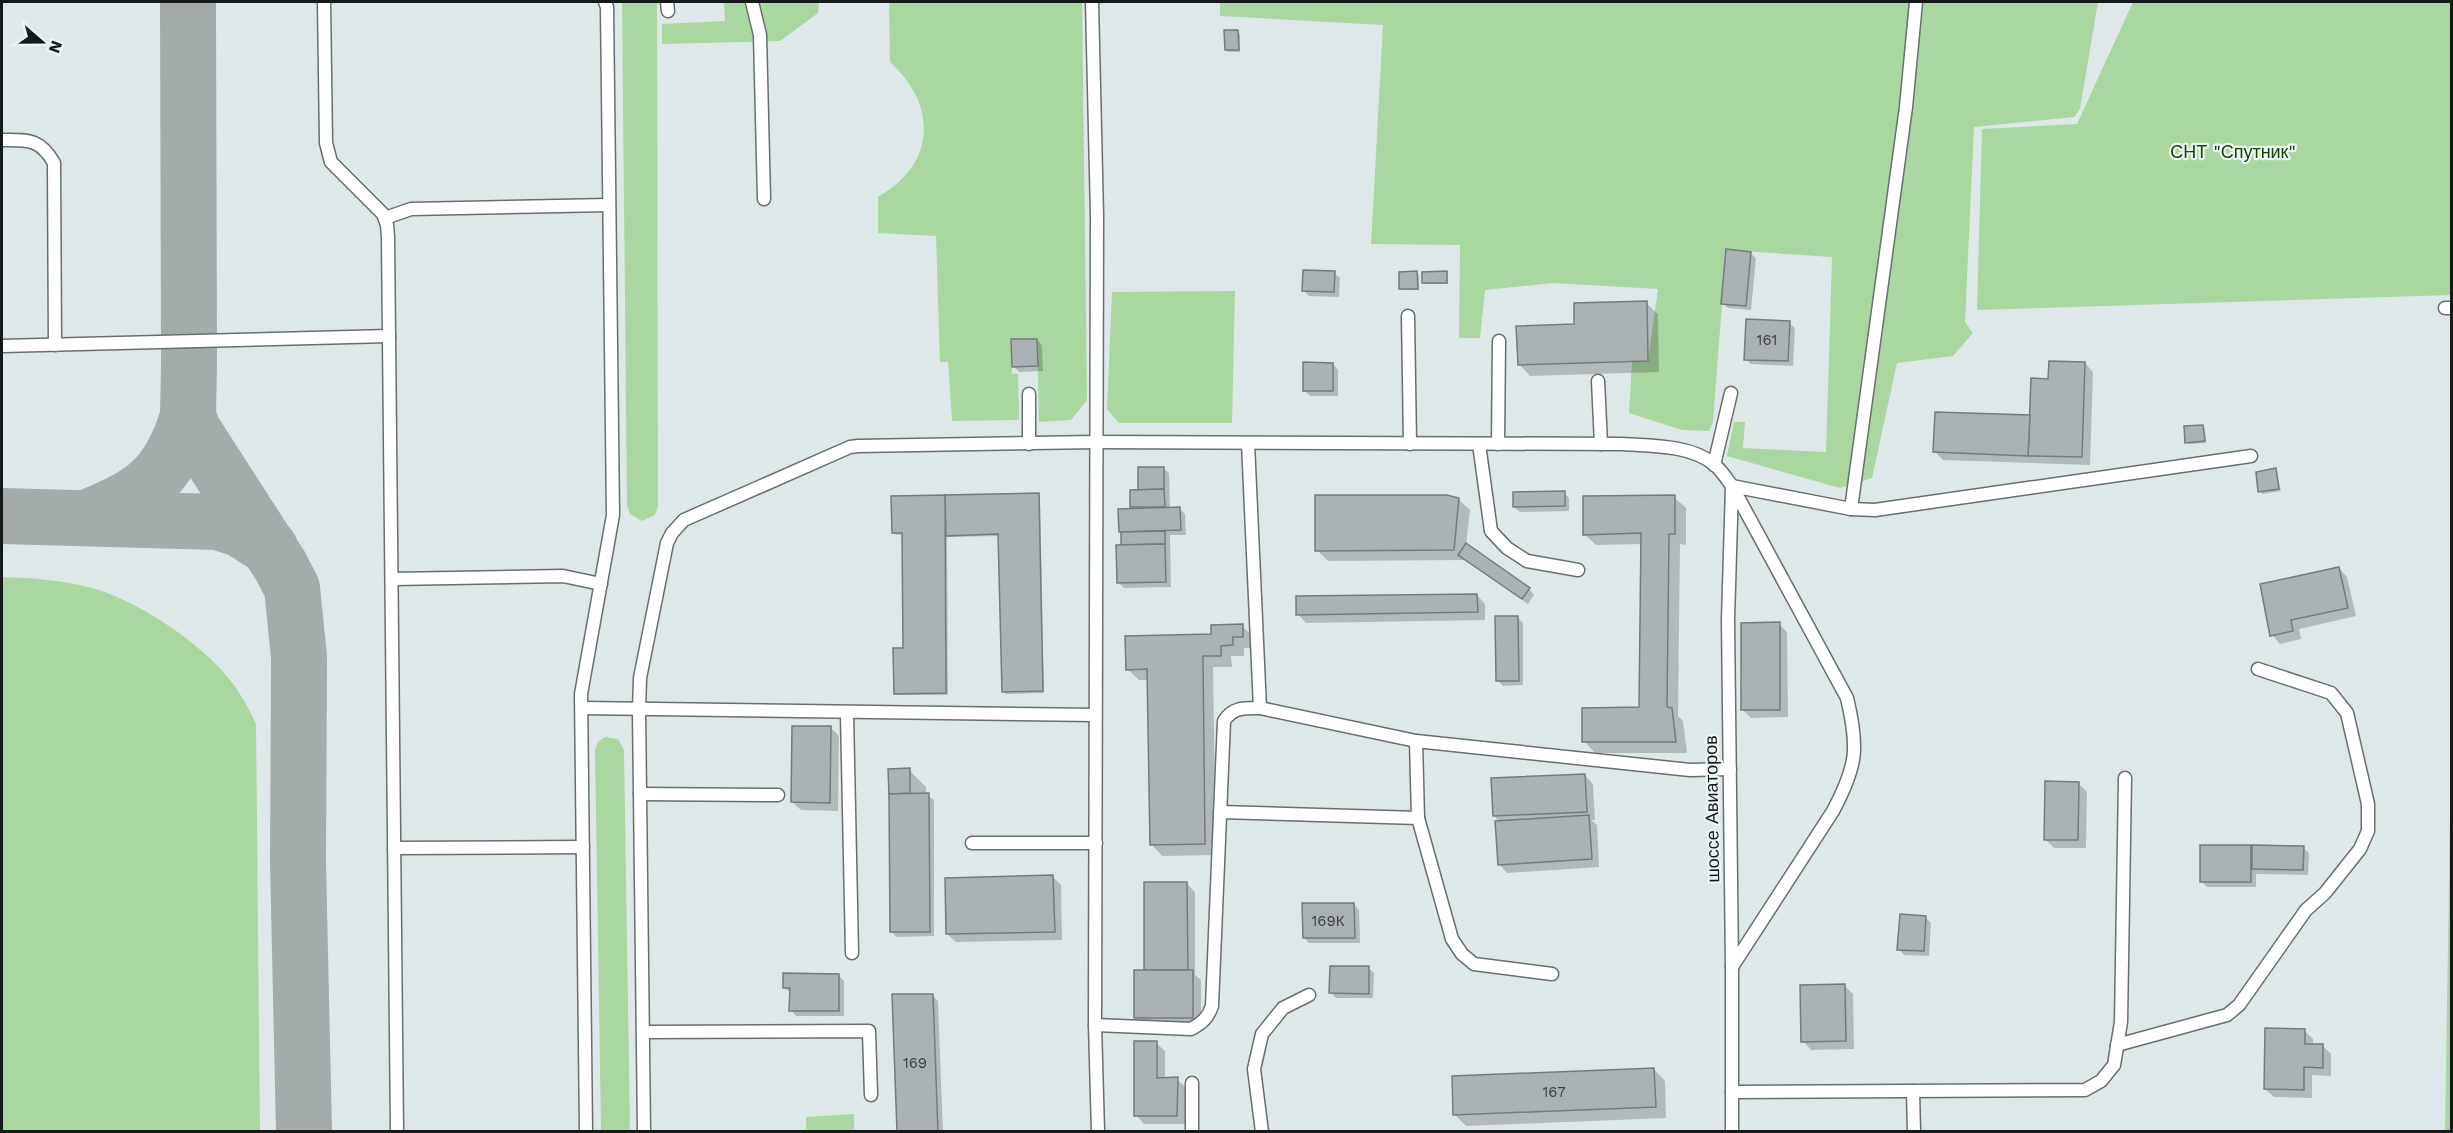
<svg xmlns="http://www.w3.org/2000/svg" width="2453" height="1133" viewBox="0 0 2453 1133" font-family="'Work Sans',sans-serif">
<rect width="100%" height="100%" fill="#dfe8e8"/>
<g fill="#aad6a0">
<path d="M622,2H657L658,506L655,515L642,521L630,514L627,505Z"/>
<path d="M724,2H819L818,13L780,41L662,44V24L725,21Z"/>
<path d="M889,2H1082L1087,400L1071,420L1039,422L1037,339L1011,340L1012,374H1018L1019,420L952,421L948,362H940L936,236L878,233V197C936,164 938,106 890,62Z"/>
<path d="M1220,2H2098L2080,109L2074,117L1974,127L1965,322L1973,333L1953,356L1897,363L1872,478L1840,488L1727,456L1734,422H1745L1743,448L1826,452L1832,257L1726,250L1713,422L1709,431L1682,430L1629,413L1632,362L1648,361L1658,289L1553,283L1485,290L1480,338H1459L1460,245L1371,244L1383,25L1220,16Z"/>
<path d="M2133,2H2451V295L1977,310L1982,129L2077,124Z"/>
<path d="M1235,291L1232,423H1119L1107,409L1112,292Z"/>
<path d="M2,577C32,578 62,580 92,588C136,600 196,640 225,674C238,689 248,706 256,724L260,1131H2Z"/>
<path d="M605,737L618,739L624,750L630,1131H601L595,750L598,742Z"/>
<path d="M2451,755L2452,1131L2445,1132V1131Z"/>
<path d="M854,1114V1131H806V1117Z"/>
</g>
<g fill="#0003">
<path d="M1237,31L1240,34V52H1229L1226,50Z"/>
<path d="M1750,253L1756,258L1751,310L1728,308L1722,303Z"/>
<path d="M1334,273L1340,278L1339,297L1309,296L1304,291Z"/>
<path d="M1417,273L1419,275V290H1403L1401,288Z"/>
<path d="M1446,273L1448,275V284H1426L1424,282Z"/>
<path d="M1646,303L1658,314L1659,372L1530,376L1519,364L1575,325Z"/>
<path d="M1789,323L1795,328L1793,366L1751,364L1746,359Z"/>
<path d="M1037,340L1042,345L1043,371L1019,372L1014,367Z"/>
<path d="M2085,363L2093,372L2090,465L1943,460L1935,452L2031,417L2050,380Z"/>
<path d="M1333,364L1338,370V396H1310L1305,391Z"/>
<path d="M2203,426L2205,429L2206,443L2189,444L2187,442Z"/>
<path d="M1163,468L1169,473L1170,509H1180L1185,514L1186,535H1170L1171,587L1124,588L1119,583L1122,547L1120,510H1131V492L1140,491Z"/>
<path d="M2276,470L2281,491L2262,494L2260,491Z"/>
<path d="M1564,493L1569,498V511L1520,512L1514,507Z"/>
<path d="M1038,494L1040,496L1044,693L1006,694L1003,691L1000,536L947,537L948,695H897L895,693L905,649L904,534L896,535L893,532V498Z"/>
<path d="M1674,497L1686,508V545L1680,544L1678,716L1683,721L1687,753H1595L1584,741L1641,709L1643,544L1596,545L1584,534Z"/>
<path d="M1458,499L1470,510L1466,545L1529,589L1534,595L1528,604L1466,560L1328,561L1317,550Z"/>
<path d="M2339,568L2347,577L2356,616L2299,629L2301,639L2280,644L2272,635Z"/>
<path d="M1477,595L1485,604V620L1306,623L1298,614Z"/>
<path d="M1517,617L1523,623V685L1503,686L1497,680Z"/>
<path d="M1779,624L1787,632L1788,717L1751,718L1742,709Z"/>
<path d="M1242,626L1254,637V648H1244V656H1231L1232,667H1213L1216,855L1162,856L1151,844L1148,680H1139L1127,669Z"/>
<path d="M831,728L839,736L838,811L801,810L792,802Z"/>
<path d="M890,770H909L926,787V795L934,800V936L896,937L891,931Z"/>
<path d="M1585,775L1593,784L1595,820H1591L1597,825L1599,867L1507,873L1499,864L1500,822L1494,816Z"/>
<path d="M2078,783L2087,792L2086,848H2054L2045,839Z"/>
<path d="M2201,847L2303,848L2309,853L2308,875L2256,874V887H2207L2202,882Z"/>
<path d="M1053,877L1061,885L1062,940L956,942L947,934Z"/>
<path d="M1187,884L1195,892V975L1201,980V1026H1144L1136,1018L1146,972Z"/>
<path d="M1354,904L1359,910L1360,943H1309L1304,938Z"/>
<path d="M1925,917L1931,923L1929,956L1904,955L1899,949Z"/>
<path d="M1368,968L1374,973L1373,998H1336L1330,992Z"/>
<path d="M839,976L844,981V1016H796L791,1010V993L784,988Z"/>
<path d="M1845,986L1853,994L1854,1049L1811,1050L1803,1041Z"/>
<path d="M932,995L938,1001L943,1132H899Z"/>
<path d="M2304,1030L2313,1039V1045L2323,1046L2331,1054V1076L2312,1075V1098L2274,1097L2265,1089Z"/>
<path d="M1156,1043L1165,1051V1079H1177L1185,1087V1124H1144L1136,1115Z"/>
<path d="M1654,1069L1665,1081L1666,1118L1466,1126L1455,1115Z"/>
</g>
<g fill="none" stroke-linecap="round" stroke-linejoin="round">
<g stroke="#a4abab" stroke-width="56">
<path d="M188,2L189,362L188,416L193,430L280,565L292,588L299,657L298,862L304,1132"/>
<path d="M2,516L217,522L240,529L270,548"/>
<path d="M86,518C143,495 169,479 188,416"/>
</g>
</g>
<g fill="#abb2b5" stroke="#747b7f" stroke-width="1.5">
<path d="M1224,30H1238L1239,50H1225Z"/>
<path d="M1726,249L1751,252L1746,306L1721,304Z"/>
<path d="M1303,270L1335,271L1334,292L1302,291Z"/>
<path d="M1417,271L1418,289H1399V272Z"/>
<path d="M1447,271V283H1422V272Z"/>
<path d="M1647,301L1648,361L1518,365L1516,326L1574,324V303Z"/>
<path d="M1746,319L1790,321L1788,361L1744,360Z"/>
<path d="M1011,339H1037L1038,366L1012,367Z"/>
<path d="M2049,361L2085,362L2082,457L2028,456L2031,378L2048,379Z"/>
<path d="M1303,362L1333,363V391H1303Z"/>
<path d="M1935,412L2030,415L2028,456L1933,452Z"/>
<path d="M2203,425L2205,441L2185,443L2184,426Z"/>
<path d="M1138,467H1164V489L1138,490Z"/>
<path d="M2276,468L2279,489L2258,492L2256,472Z"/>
<path d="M1164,489L1165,507H1130V490Z"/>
<path d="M1565,491V506L1513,507V492Z"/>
<path d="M1039,493L1043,691L1002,692L998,534L946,536L945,495Z"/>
<path d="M945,495L946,693L894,694L893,648H903L902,533H892L891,496Z"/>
<path d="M1315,495H1447L1459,498L1454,550L1315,551Z"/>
<path d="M1675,495V534H1669L1667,707L1672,708L1676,742H1582V708L1639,707L1641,533L1583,535V496Z"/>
<path d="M1180,507L1181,530L1119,532L1118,509Z"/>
<path d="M1165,531V544L1121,545V532Z"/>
<path d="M1466,543L1530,588L1522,599L1458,555Z"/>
<path d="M1165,544L1166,582L1117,583L1116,545Z"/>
<path d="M2339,567L2348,608L2291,620L2293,631L2270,636L2260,584Z"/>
<path d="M1477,594L1478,612L1296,615V596Z"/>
<path d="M1495,616H1518L1519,681H1496Z"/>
<path d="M1780,622V710H1741V623Z"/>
<path d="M1243,624V637H1233V645L1221,646V656H1203L1205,844L1150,845L1147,669L1126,670L1125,636L1211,634V625Z"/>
<path d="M792,726H831L830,803L791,802Z"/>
<path d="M910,768V793L889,794L888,769Z"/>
<path d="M1585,774L1587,812L1493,816L1491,778Z"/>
<path d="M2045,781L2079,782L2078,840H2044Z"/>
<path d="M929,793L930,932H890L889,794Z"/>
<path d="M1589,815L1592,859L1498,865L1495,821Z"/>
<rect x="2200" y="845" width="51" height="37"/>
<path d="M2252,845L2304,846L2303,870L2252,869Z"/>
<path d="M1053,875L1055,932L946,934L945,878Z"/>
<path d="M1144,882H1187L1188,970H1144Z"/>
<path d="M1302,903H1354L1355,938H1303Z"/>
<path d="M1900,914L1926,916L1924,951L1897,950Z"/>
<path d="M1330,966H1369V994L1329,993Z"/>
<rect x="1134" y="970" width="59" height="48"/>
<path d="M783,973L839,974V1011H789L790,988H783Z"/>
<path d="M1845,984L1846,1041L1801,1042L1800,985Z"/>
<path d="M892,994H933L938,1132H897Z"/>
<path d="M2265,1028L2305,1029V1044H2323V1068L2304,1067V1090L2264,1089Z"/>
<path d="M1134,1041H1157V1078L1178,1077L1177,1116H1134Z"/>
<path d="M1654,1068L1656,1107L1453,1115L1452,1076Z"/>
</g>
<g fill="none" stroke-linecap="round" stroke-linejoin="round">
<g stroke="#676f6f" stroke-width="15">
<g id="lane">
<path d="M324,2L326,143L331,162L383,214L387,225L388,237L397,1132"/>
<path d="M667,2L668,11"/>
<path d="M752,2L760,35L764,199"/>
<path d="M1092,2L1097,216L1095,1025L1098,1132"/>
<path d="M2,140C27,140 40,138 54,163L55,345"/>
<path d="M385,218L411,209L608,205"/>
<path d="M2445,308H2452"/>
<path d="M1408,316L1410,444"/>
<path d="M2,346L389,336"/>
<path d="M1598,381L1601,444"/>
<path d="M1029,444V394"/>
<path d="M1479,444L1491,531L1507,548L1527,561L1578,570"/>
<path d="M1498,444L1499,341"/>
<path d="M1714,465L1731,393"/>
<path d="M1851,509L1906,107L1916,2"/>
<path d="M392,579L563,576L601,584"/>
<path d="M582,708L1095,715"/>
<path d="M1260,708L1416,741L1690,770L1730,769"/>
<path d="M847,713L852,953"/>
<path d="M1416,741L1418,818"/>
<path d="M640,794L778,795"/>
<path d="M1220,812L1418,818L1452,939L1462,954L1474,964L1552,974"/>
<path d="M972,843H1096"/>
<path d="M394,848L583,847"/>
<path d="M1095,1025L1191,1029C1202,1023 1208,1018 1212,1006L1224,721C1233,707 1244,708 1260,708L1248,443"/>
<path d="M644,1032L869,1031L871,1095"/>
<path d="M2117,1045L2227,1015L2239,1005L2306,910L2325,893L2360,849L2368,831V804L2347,713L2331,693L2258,669"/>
<path d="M1913,1091L1914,1132"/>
<path d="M1732,1092L2085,1090L2101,1081L2114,1065L2121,1022L2125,778"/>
<path d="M586,1132L581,694L613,515L607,7L605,2"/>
<path d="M644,1132L639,710L640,678L667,543L672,533L684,520L850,447L858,446L1096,442L1623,444C1653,446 1690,445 1714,464C1721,470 1727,479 1732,486L1847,698C1859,748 1857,766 1833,811L1732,967"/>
<path d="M1192,1132V1083"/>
<path d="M1262,1132L1254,1069L1262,1034L1283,1008L1309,995"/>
<path d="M1732,1132V967L1728,620L1732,486L1851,509L1875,510L2251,456"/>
</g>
</g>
<use href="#lane" stroke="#fff" stroke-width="12"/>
</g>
<g text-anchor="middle" stroke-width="4.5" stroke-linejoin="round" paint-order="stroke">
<g font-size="15" fill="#3b3f40">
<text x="1767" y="345">161</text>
<text x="1328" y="926">169К</text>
<text x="915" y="1068">169</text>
<text x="1554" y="1097">167</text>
</g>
<g font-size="18" fill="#104800" stroke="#ecf5f5">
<text x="2233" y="158">СНТ "Спутник"</text>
</g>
<g font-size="18" fill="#161919" stroke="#ecf5f5">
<text transform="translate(1712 809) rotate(-91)" y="6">шоссе Авиаторов</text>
</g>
</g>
<rect width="2453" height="1133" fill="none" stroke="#161919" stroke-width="6"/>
<g transform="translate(42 42) rotate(110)" stroke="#ecf5f5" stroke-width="4.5" paint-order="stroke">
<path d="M0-4.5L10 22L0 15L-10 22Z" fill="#161919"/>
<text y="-9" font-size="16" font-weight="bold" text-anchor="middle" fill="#161919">N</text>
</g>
</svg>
